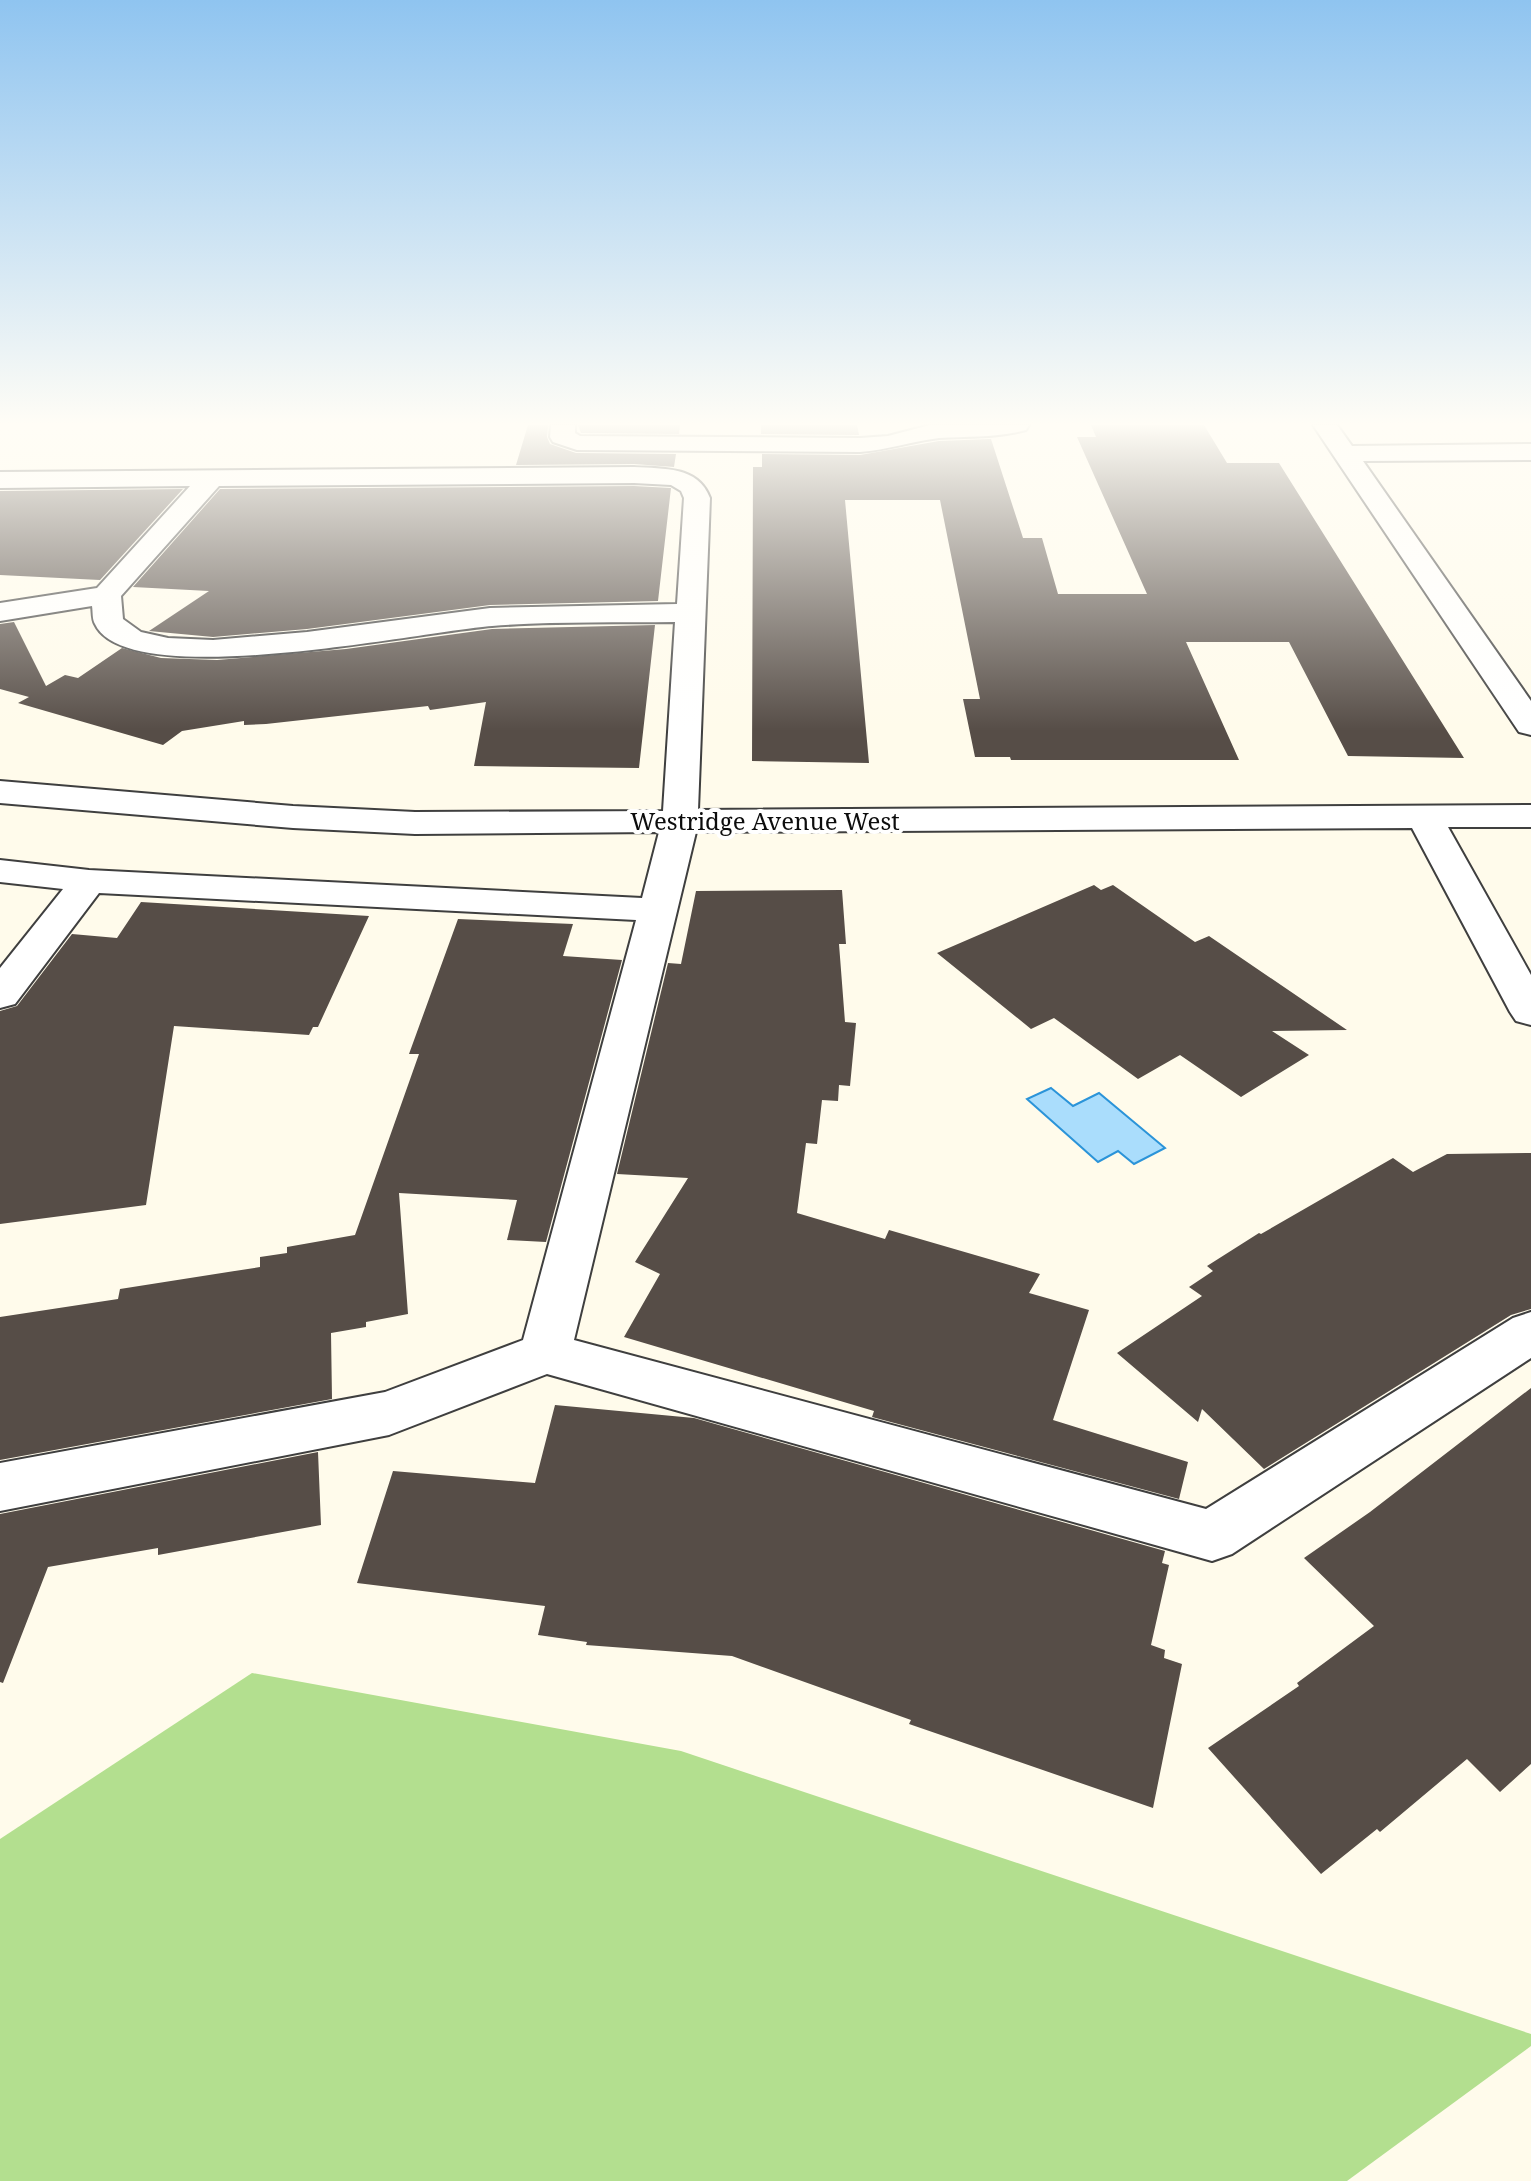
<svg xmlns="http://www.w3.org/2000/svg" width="1531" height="2181" viewBox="0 0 1531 2181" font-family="'Noto Serif',serif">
<rect width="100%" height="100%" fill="#fffbeb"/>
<path fill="#b3df8f" d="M252,1673L681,1751L1531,2034V2046L1347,2181H0V1839Z"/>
<path fill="#aaddfc" stroke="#2b94d9" stroke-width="2" d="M1051,1088L1073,1106L1099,1093L1165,1148L1134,1164L1118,1151L1098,1162L1027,1099Z"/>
<g fill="#564d47">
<path d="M528,425H548L547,437L550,444L576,453L676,454L674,467L634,464L516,465Z"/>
<path d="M578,425H680L679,434L581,433Z"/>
<path d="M761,425H857L859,435L761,434Z"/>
<path d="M1091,425H1204L1227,463H1279L1464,758L1348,756L1289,642H1186L1239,760H1011L1010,757H975L963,699H980L940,500H845L869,763L752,761L753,467H762V454L860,455L939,441L991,439L1023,538H1042L1058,594H1147L1077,437H1096Z"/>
<path d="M634,486L671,488L658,601L490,605L307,629L213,637L149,631L209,591L133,587L220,489Z"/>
<path d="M183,489L100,580L0,575V491Z"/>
<path d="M14,622L46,686L65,675L78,678L122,648L161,658L217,660L346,649L492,629L655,625L639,768L474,766L486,702L430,710L428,706L266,724L244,725V721L182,731L163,745L18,703L29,697L0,689V624Z"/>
<path d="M1094,885L1101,890L1113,885L1195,942L1209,936L1347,1030L1272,1031L1309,1055L1241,1097L1180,1055L1138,1079L1054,1018L1031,1029L937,953Z"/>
<path d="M842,890L846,944H839L845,1022L856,1023L850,1086L839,1085L838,1101L822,1100L817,1144L806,1143L797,1213L885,1239L889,1230L1040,1274L1029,1293L1089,1310L1053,1420L1188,1462L1179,1499L872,1417L874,1411L624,1337L660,1274L635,1262L688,1178L617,1174L668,963L681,964L696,891Z"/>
<path d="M141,902L369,916L318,1027H313L309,1035L174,1026L146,1205L0,1224V1011L17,1006L72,934L117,938Z"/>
<path d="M458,919L573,924L563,956L622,960L546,1242L507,1240L517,1200L399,1193L408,1314L366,1322V1327L331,1333L332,1399L0,1460V1317L118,1299L120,1289L260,1267V1257L287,1253V1247L355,1235L419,1054H409Z"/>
<path d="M1531,1153V1309L1511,1315L1264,1469L1202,1409L1198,1422L1117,1353L1202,1296L1189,1287L1213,1271L1207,1266L1259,1233L1261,1234L1393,1158L1413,1172L1447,1154Z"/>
<path d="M1531,1388V1764L1500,1792L1467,1759L1380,1832L1377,1829L1321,1874L1208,1748L1299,1686L1297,1683L1374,1626L1304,1558L1370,1512Z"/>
<path d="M555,1405L694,1418L1165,1551L1162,1563L1169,1565L1151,1645L1165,1650L1164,1658L1182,1664L1153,1808L909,1724L911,1720L732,1656L586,1645L587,1642L538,1635L545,1606L357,1583L393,1471L535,1483Z"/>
<path d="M318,1452L321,1525L158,1555V1548L48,1567L3,1683L0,1682V1514Z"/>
</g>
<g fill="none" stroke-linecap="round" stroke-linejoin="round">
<g stroke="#3f3f3f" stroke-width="4">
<g id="minor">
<path d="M551,425H575V433L580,436L860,438L888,436L930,425H1029L1026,430C996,438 969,436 939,438C913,441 887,450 860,452L577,450L553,442L550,437Z"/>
<path d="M634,467C664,469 698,466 710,498L698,810L1531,805V827H1448L1531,975V1025L1516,1021L1510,1012L1412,828L696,832L574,1340L1206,1509L1513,1318L1531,1312V1358L1232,1554L1212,1561L547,1374L389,1435L0,1511V1463L385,1392L523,1340L636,920L99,893L15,1004L0,1008V968L63,889L0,882V860L89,870L642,898L659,832L415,834L293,828L0,803V781L293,806L415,812L663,811L675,622C614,623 553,621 492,626C425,631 127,694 95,624C92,619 93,612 92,606L0,621V603L97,588L190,486L0,488V472ZM634,483L671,485L681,491L684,498L677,604L490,608L307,632L213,640L168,638L141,632L123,619L121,596L219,486Z"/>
</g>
</g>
<g stroke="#3f3f3f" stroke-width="4">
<path id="tertiary" d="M1313,425H1337L1352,446L1531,444V460L1363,461L1531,701V735L1519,732Z"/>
</g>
<use href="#minor" fill="#fff" fill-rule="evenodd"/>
<use href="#tertiary" fill="#fff" fill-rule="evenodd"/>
</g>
<linearGradient id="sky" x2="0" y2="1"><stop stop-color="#8fc4f0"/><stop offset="0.58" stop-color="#fffdf6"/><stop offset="1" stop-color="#fffdf6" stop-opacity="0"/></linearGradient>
<rect width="1531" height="731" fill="url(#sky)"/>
<g text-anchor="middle" stroke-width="8" stroke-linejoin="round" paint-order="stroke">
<g font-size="24" fill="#0c0c0c" stroke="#fff">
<text x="765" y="830">Westridge Avenue West</text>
</g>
</g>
</svg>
